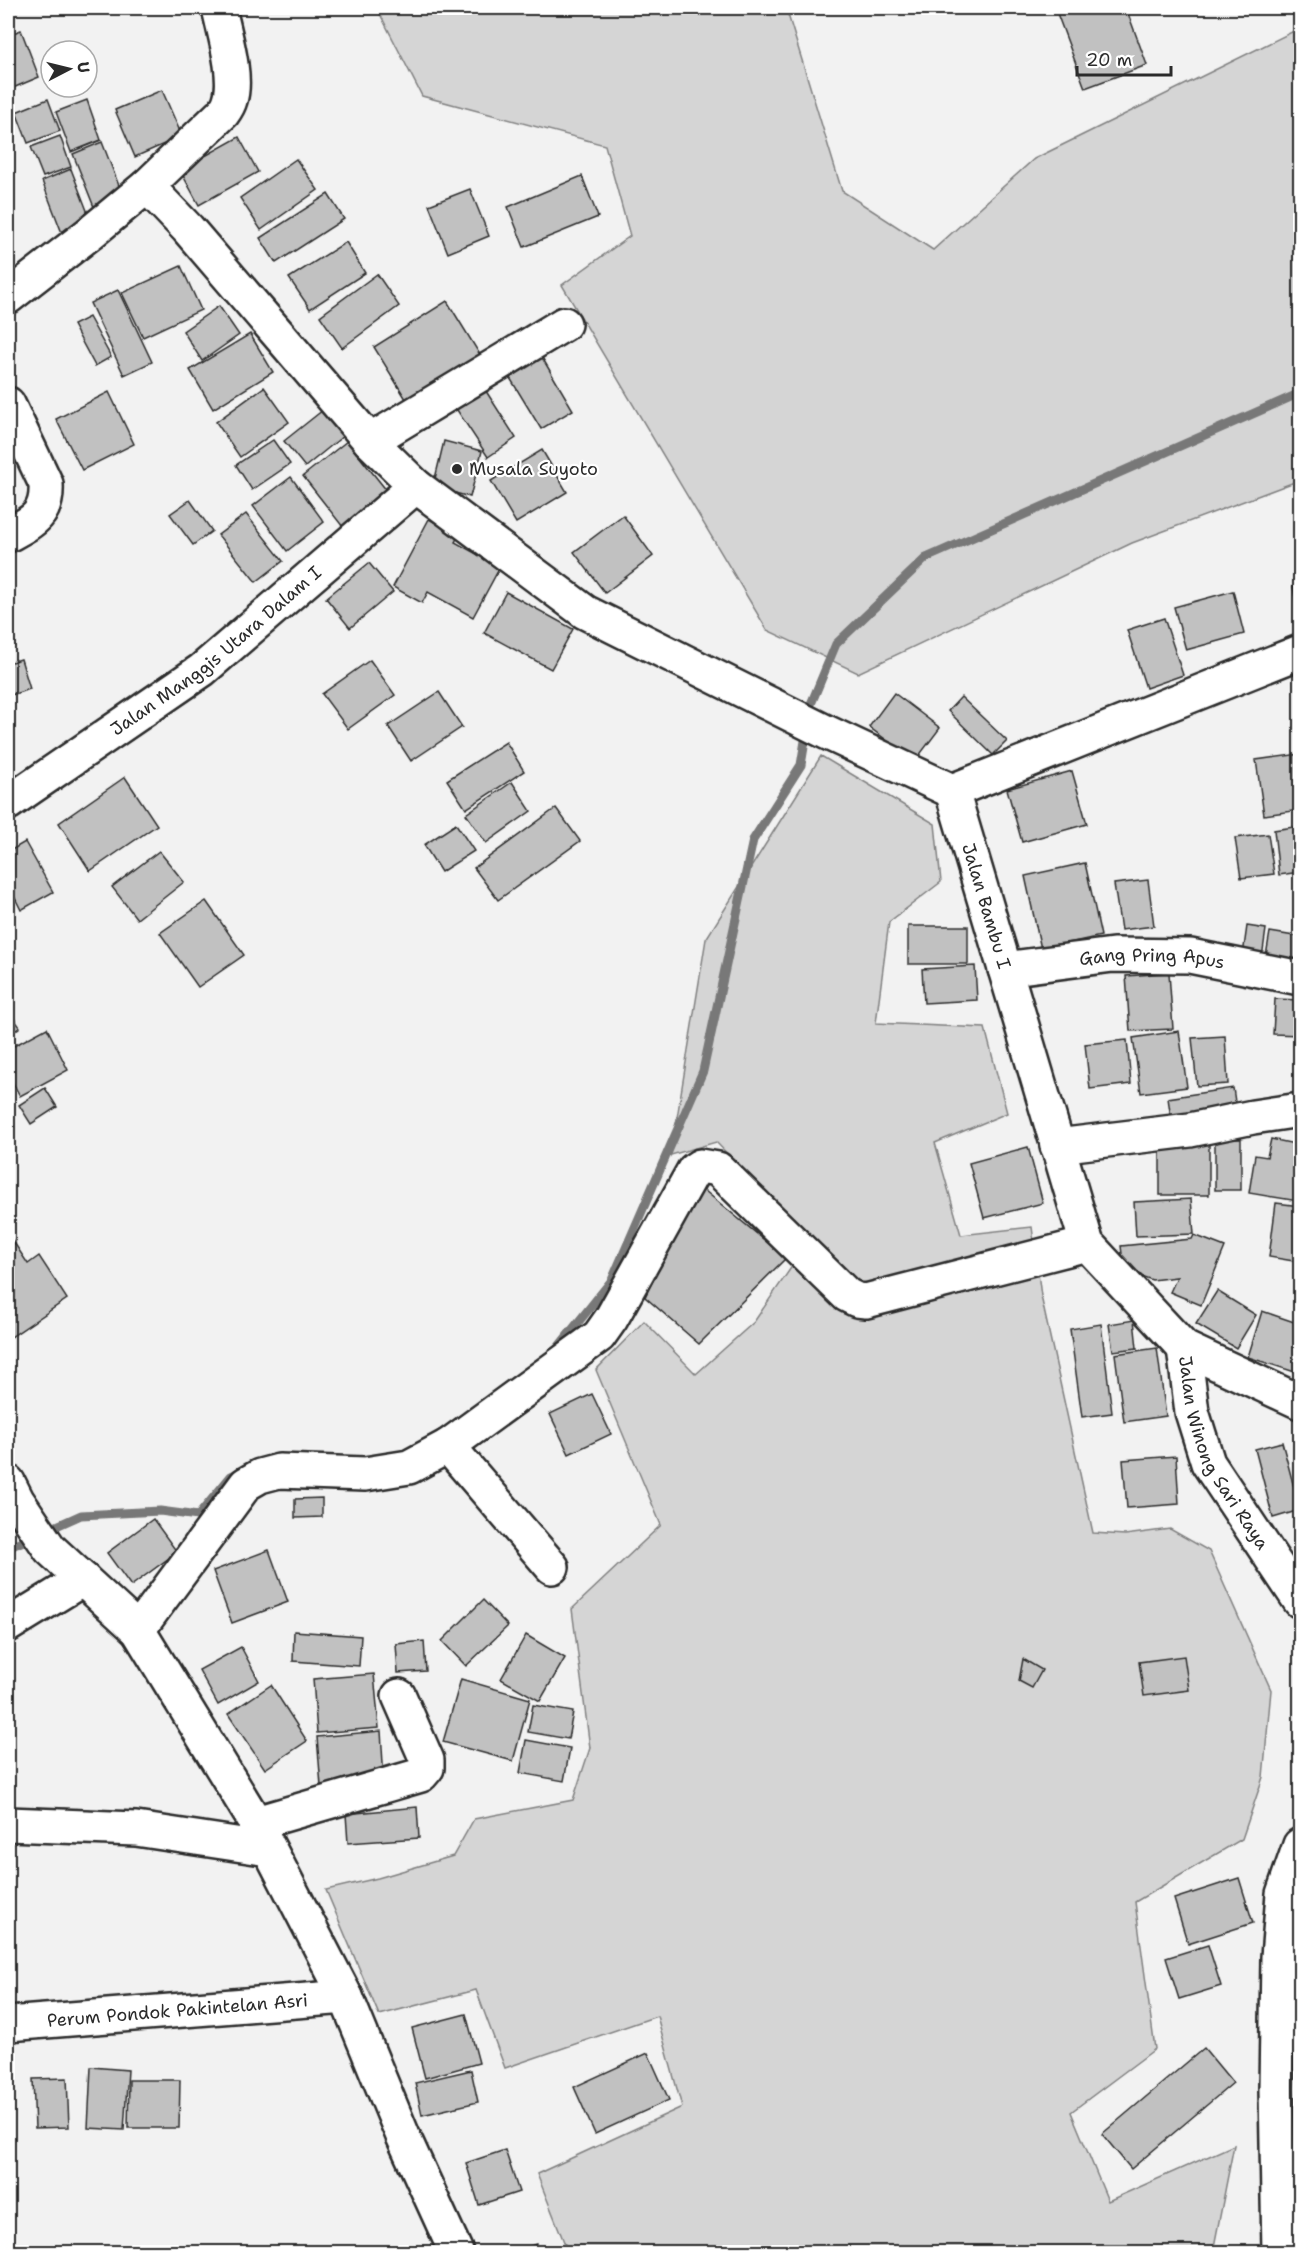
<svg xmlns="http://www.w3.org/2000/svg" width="1308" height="2260" viewBox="0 0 1308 2260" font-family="'Shantell Sans',sans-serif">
<rect width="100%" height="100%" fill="#f2f2f2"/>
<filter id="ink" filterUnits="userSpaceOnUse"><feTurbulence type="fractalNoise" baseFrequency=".0167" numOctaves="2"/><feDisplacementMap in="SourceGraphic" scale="12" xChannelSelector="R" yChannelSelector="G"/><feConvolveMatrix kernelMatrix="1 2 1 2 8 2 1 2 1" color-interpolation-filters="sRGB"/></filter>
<g filter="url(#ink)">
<g fill="#d5d5d5" stroke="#808080" stroke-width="1.5">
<path d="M377,8H786L842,191L933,250L1034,159L1300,28V480L1132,543L858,673L767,630L562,285L630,236L605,145L422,96Z"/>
<path d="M821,756L935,824L941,882L889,922L876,1023L985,1028L1007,1113L935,1143L961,1235L1032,1227L1041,1296L1093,1533L1125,1535L1170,1529L1209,1551L1271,1690L1263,1777L1242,1839L1135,1902L1155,2049L1071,2112L1108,2201L1234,2145L1213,2252H568L537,2174L682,2107L657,2016L505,2068L476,1990L379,2015L326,1890L378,1878L453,1856L474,1819L573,1800L590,1748L572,1609L661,1525L596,1370L644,1321L696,1374L754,1322L810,1240L716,1142L671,1155L706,939Z"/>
</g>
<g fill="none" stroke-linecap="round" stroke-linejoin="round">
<g stroke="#787878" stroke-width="9">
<path d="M809,716L811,704L836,644L926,558L1300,393"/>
<path d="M556,1350L612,1280L703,1071L753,840L801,765L807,729"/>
<path d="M8,1548L81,1515L160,1511L198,1516L231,1476L242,1471"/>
</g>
</g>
<g fill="#c1c1c1" stroke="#2b2b2b" stroke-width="1.5">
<path d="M1055,8H1126L1147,65L1085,88Z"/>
<path d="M21,30L39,77L8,90V35Z"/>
<path d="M162,90L182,136L135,157L115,110Z"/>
<path d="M48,99L60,131L28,143L16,112Z"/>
<path d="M87,100L101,140L71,152L56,112Z"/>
<path d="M60,136L71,167L43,177L31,147Z"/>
<path d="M239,137L258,172L199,205L180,170Z"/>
<path d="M102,142L123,196L94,207L73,154Z"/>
<path d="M296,159L318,190L261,230L240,198Z"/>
<path d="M71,169L91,221L62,233L42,181Z"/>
<path d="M582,176L598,217L524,247L508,207Z"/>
<path d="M470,189L489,236L448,253L429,205Z"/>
<path d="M328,194L344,219L276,263L260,238Z"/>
<path d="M346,242L365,273L310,309L289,278Z"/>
<path d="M181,266L201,310L143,337L122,293Z"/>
<path d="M377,274L399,306L342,348L320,316Z"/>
<path d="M118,290L152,362L124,375L90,303Z"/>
<path d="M447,301L482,358L409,404L374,347Z"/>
<path d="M219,306L239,335L202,361L183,331Z"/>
<path d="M89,317L111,357L95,366L73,325Z"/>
<path d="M250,334L273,372L213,409L190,370Z"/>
<path d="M540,354L573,410L541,429L507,373Z"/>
<path d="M264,387L289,422L240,457L216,422Z"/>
<path d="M484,388L516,438L488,457L455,407Z"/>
<path d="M109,392L134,444L82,470L56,419Z"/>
<path d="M328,406L348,432L305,467L284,441Z"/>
<path d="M273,440L290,464L252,490L236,465Z"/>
<path d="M347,441L387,491L343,527L303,476Z"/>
<path d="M444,441L482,451L470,497L433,487Z"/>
<path d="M542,450L567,492L516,523L491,481Z"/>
<path d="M291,477L324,522L287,551L253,506Z"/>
<path d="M190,500L212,531L193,545L170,514Z"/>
<path d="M246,514L283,561L256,582L218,535Z"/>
<path d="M623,515L653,556L605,593L574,552Z"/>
<path d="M429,519L459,535L455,542L500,567L473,617L428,592L422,603L393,587Z"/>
<path d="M369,563L393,592L350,628L326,598Z"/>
<path d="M1300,586V620L1299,621L1293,587Z"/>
<path d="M1233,591L1244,634L1186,650L1174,607Z"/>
<path d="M506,592L573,629L551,669L484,633Z"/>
<path d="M1164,618L1183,675L1146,688L1127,630Z"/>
<path d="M21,659L30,689L8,696V663Z"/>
<path d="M370,660L395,695L348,729L322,694Z"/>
<path d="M439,692L462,727L411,761L388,726Z"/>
<path d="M894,693L940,728L915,761L869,727Z"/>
<path d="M961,697L1007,741L993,755L948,711Z"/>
<path d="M506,742L524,771L466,809L447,780Z"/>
<path d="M1300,754V810L1264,815L1256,760Z"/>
<path d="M1072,771L1087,824L1022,842L1007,789Z"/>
<path d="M125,777L157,825L90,871L59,823Z"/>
<path d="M512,782L531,811L486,843L466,814Z"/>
<path d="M556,808L580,841L498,900L474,868Z"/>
<path d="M456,824L474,851L441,872L424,845Z"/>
<path d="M1300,826V872L1279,875L1274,830Z"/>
<path d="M1268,834L1274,874L1241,878L1235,838Z"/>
<path d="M25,842L53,892L21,910L8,884V852Z"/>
<path d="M159,851L184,882L137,919L112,887Z"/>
<path d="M1085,863L1101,936L1041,949L1025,876Z"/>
<path d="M1148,880L1154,926L1121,930L1114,884Z"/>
<path d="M206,901L244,955L198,987L160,933Z"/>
<rect x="908" y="926" width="60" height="38"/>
<path d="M1247,926L1266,929L1261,965L1242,962Z"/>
<path d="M1270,932L1300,937V974L1264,968Z"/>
<path d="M975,966L977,1000L924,1003L922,969Z"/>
<path d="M1169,973L1173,1029L1130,1031L1126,976Z"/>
<path d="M1275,999L1300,1000V1035L1273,1034Z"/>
<path d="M8,1010L20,1027L8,1036Z"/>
<path d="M47,1028L68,1070L20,1096L8,1074V1049Z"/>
<path d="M1179,1031L1187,1087L1141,1093L1133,1038Z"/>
<path d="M1225,1036L1228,1084L1197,1086L1192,1038Z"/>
<path d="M1127,1040L1131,1084L1090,1089L1085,1044Z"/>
<path d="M45,1088L57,1107L31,1124L19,1105Z"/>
<path d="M1233,1088L1237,1116L1172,1125L1168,1098Z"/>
<rect x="1215" y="1139" width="26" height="51"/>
<path d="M1271,1139L1300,1145V1188L1298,1201L1249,1193L1255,1155L1267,1157Z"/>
<path d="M1160,1140L1209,1141V1195H1160Z"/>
<path d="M1028,1147L1043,1203L984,1218L969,1163Z"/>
<path d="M699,1186L786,1258L699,1344L645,1297Z"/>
<path d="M1191,1199L1194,1234L1136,1236L1134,1202Z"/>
<path d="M1276,1203L1300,1206V1262L1269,1257Z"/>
<path d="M9,1235L28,1264L39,1256L67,1299L8,1339Z"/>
<path d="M1194,1235L1225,1247L1201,1305L1170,1292L1177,1277L1152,1280L1124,1270L1121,1246L1192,1239Z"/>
<path d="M1217,1291L1256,1315L1236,1348L1196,1324Z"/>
<path d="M1262,1311L1300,1324V1364L1298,1373L1248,1357Z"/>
<path d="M1134,1320L1137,1348L1113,1351L1109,1324Z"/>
<path d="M1101,1324L1112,1413L1082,1417L1070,1329Z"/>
<path d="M1157,1348L1166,1416L1124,1422L1115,1354Z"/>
<path d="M592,1394L611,1434L569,1454L550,1414Z"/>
<path d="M1282,1442L1300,1510L1273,1518L1255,1449Z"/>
<path d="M1176,1456L1179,1504L1127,1508L1123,1460Z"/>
<path d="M322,1498V1517L295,1518V1499Z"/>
<path d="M153,1519L177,1552L131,1586L107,1553Z"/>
<path d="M269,1550L288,1602L232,1623L213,1571Z"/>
<path d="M483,1600L508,1626L466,1666L442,1641Z"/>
<path d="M294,1631L361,1636L359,1666L293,1661Z"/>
<path d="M526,1635L565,1658L540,1701L501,1679Z"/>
<path d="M424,1641L426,1671L398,1673L396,1644Z"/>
<path d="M241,1647L259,1681L218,1705L199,1670Z"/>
<path d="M1184,1656L1189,1690L1144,1696L1139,1662Z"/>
<path d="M1023,1659L1042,1670L1032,1688L1019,1681Z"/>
<path d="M374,1674L379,1728L317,1733L313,1679Z"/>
<path d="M461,1679L530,1699L513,1761L443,1742Z"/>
<path d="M271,1685L307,1741L265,1769L228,1714Z"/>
<path d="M533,1705L573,1712L568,1739L528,1732Z"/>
<path d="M381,1731L384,1780L321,1786L317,1737Z"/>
<path d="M526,1740L570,1748L564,1781L520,1773Z"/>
<path d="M417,1807L419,1838L348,1843L346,1814Z"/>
<path d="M1239,1878L1253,1923L1188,1944L1174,1899Z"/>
<path d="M1208,1945L1221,1986L1179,1999L1166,1958Z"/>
<path d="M466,2014L479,2063L425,2078L412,2028Z"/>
<path d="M1204,2048L1233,2083L1131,2169L1102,2134Z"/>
<path d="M648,2053L669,2100L595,2134L574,2087Z"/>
<path d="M91,2067L128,2070L124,2130L88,2128Z"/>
<path d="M471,2070L478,2102L422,2115L415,2083Z"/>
<path d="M67,2078L69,2127L35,2128L33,2079Z"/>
<path d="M129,2080H180L179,2128H128Z"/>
<path d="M505,2150L519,2192L479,2205L466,2163Z"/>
<path d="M536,2244L539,2252H515Z"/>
</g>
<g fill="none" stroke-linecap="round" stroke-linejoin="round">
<g stroke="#2b2b2b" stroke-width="22">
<path id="lane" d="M1278,1957L1300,1951"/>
</g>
<g stroke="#2b2b2b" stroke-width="38">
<g id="street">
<path d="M147,186L188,229L370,441L416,486L585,612L826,732L952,791"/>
<path d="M8,297L89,234L147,186L223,113C226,109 229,104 230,100C238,77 224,32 219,8"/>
<path d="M8,404L46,484C48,515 32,522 8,535"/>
<path d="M370,441L564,324"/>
<path id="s1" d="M952,791L1087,1244L1184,1348L1300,1402"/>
<path d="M952,791L1300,652"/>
<path id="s2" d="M8,803L202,670L416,486"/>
<path id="s3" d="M1005,969L1113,955L1190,956L1300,978"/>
<path d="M1057,1146L1190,1130L1253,1117L1300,1110"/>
<path id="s4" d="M1184,1348L1192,1412L1208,1463L1300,1601"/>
<path d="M448,1446L552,1567"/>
<path d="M8,1482L17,1500L50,1549L138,1630L256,1823L346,1997L403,2136L456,2252"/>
<path d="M8,1625L83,1579"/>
<path d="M138,1630L246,1484L260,1476L279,1471L365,1474L409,1467L448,1446L599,1336L611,1319L694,1170L700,1166L718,1169L847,1295L857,1300L866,1301L1087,1244"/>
<path d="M256,1823L421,1775L427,1768V1760L399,1696"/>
<path d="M8,1824L136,1829L269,1849"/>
<path id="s5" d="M8,2024L346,1997"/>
<path d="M1279,2252L1276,2089L1278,1957L1283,1894L1300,1845"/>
</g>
</g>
<use href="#lane" stroke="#fff" stroke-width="18"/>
<use href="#street" stroke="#fff" stroke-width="33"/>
</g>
</g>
<circle fill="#2b2b2b" stroke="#fff" stroke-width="2" cx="457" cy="469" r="6"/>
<g text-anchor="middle" stroke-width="4.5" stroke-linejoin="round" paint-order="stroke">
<g font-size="18" fill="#2b2b2b" stroke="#fff" text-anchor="start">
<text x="469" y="475">Musala Suyoto</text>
</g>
<g font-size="18" fill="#2b2b2b" stroke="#fff">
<text dy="6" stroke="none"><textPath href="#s2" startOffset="258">Jalan Manggis Utara Dalam I</textPath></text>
<text dy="6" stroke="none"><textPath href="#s1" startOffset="120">Jalan Bambu I</textPath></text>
<text dy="6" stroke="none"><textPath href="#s3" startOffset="148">Gang Pring Apus</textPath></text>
<text dy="6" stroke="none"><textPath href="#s4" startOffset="114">Jalan Winong Sari Raya</textPath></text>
<text dy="6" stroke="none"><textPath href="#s5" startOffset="170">Perum Pondok Pakintelan Asri</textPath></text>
</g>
</g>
<rect width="1308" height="2260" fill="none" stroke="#fff" stroke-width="30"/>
<rect x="15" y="15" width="1278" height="2230" fill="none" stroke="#2b2b2b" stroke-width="2" filter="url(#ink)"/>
<g transform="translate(69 69) rotate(83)"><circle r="28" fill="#ffffff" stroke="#aaaaaa" stroke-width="1.5"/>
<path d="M0-4.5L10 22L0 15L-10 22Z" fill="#2b2b2b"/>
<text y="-9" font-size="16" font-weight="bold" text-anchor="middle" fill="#2b2b2b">U</text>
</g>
<path d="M1077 66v9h94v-9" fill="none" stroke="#2b2b2b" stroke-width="3"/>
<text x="1086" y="66" font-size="18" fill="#2b2b2b" stroke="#ffffff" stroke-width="4.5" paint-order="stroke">20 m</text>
</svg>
